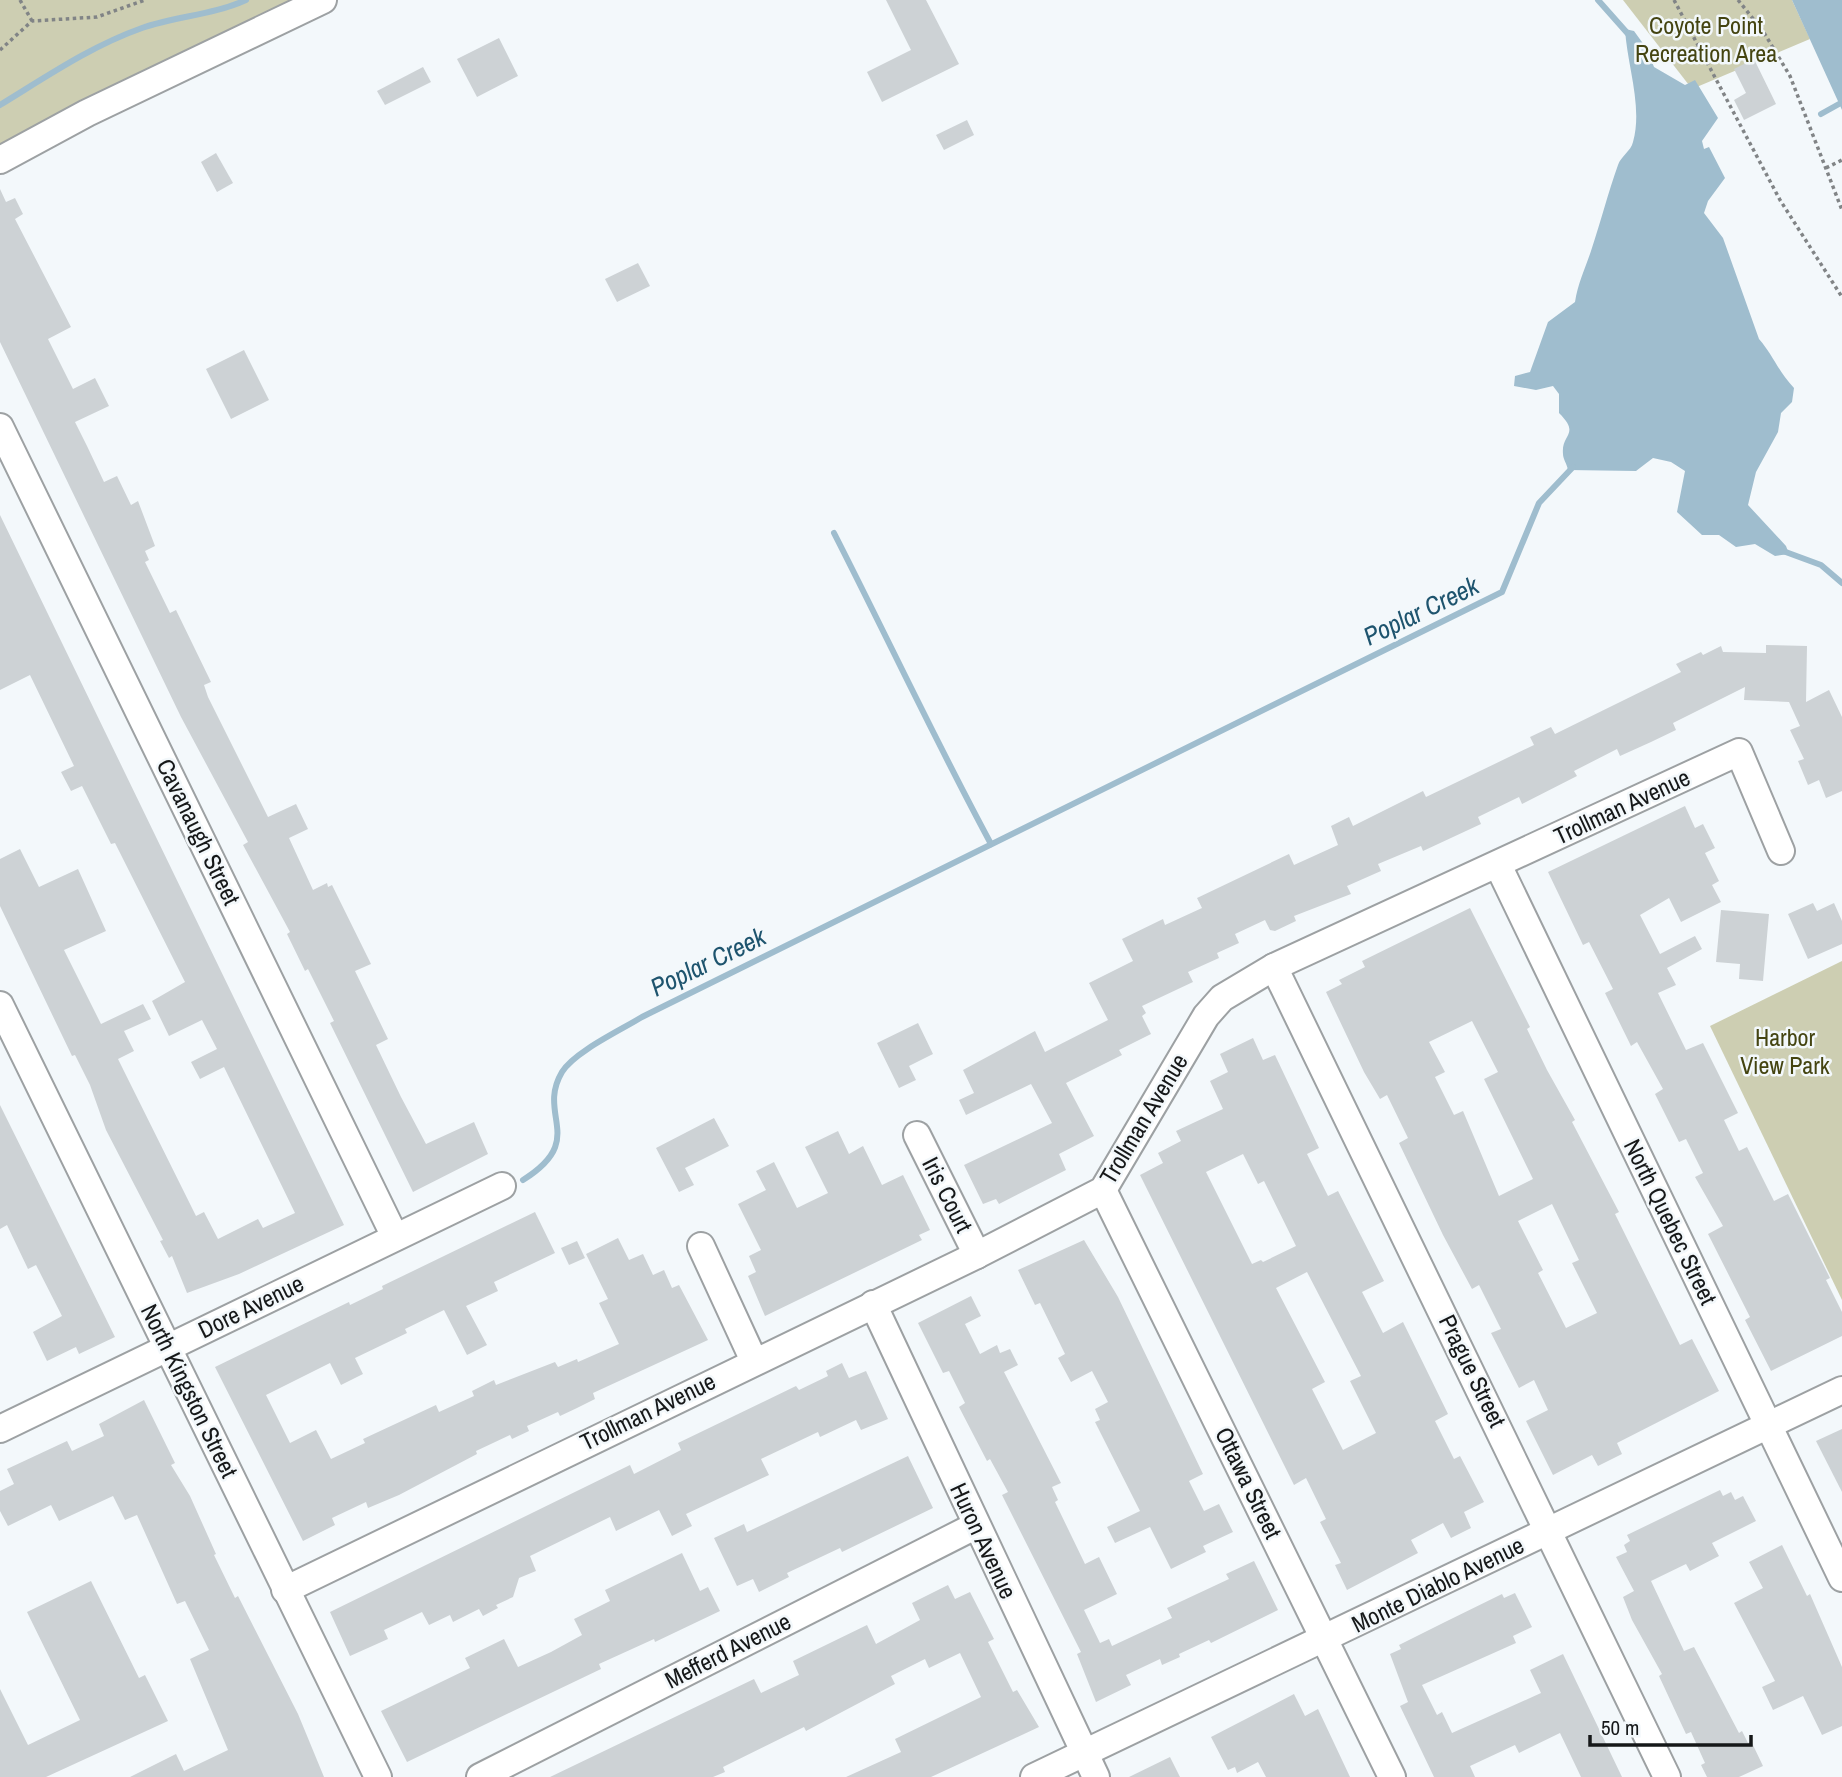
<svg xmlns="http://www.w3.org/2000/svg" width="1842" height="1777" viewBox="0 0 1842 1777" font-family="'Archivo Narrow',sans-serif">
<rect width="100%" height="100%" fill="#f3f8fb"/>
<g fill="#cdceb2">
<path d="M0,0H296L0,144Z"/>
<path d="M1623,0H1792L1810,39L1692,89Z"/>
<path d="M1842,961V1300L1710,1026Z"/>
</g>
<g fill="#9fbdce">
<path d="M1792,0H1842V110Z"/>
<path d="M1625,29L1634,31L1647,49L1654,67L1685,85L1695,80L1718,118L1702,141L1704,149L1709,147L1725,178L1708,201L1704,213L1723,238L1759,339C1773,355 1778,371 1794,388L1792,402L1781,413L1778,432L1756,472L1748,505L1786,546L1789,554L1775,556L1755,544L1736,547L1719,535H1702L1677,512L1685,471L1671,462L1653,458L1636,471L1568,470C1567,464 1563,459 1563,454C1561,433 1581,435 1559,413V394L1553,386L1536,390L1514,386L1515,376L1530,372L1548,322L1575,302C1578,283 1585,269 1591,251C1601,221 1608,193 1618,165C1621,156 1631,151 1633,142C1643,107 1627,65 1625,29Z"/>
</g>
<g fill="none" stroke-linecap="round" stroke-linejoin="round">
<g stroke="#9fbdce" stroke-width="6">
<path d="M1598,0L1629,35"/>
<path d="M0,105C46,77 91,46 142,28C177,16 213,15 246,0"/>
<path d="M1821,114L1839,104"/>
<path d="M834,533C887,637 936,742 991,844"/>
<path d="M1783,551L1821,565L1842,583"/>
<path d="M523,1180C588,1139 536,1116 562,1072C574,1052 621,1030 642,1017L1502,592L1539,503L1573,467"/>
</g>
</g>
<g fill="#cdd2d5" fill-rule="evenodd">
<path d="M886,0H926L959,64L882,102L867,72L911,50Z"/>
<path d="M499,38L518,76L477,97L457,59Z"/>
<path d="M1754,59L1776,104L1744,120L1734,100L1746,93L1734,69Z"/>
<path d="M423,67L431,82L385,105L377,91Z"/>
<path d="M967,120L974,135L944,150L936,135Z"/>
<path d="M216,153L233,183L217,192L201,162Z"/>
<path d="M0,189L6,202L15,198L23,214L15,219L71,327L48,339L73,389L95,378L109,406L75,422L87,446L104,482L117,476L131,505L138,501L155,546L145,551L149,560L145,562L170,613L176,610L211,682L204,685L208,697L268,817L296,804L308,829L289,838L313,890L327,883L328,887L332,885L371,964L355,971L388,1039L376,1045L401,1097L426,1144L474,1122L488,1154L413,1192L330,1023L334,1021L308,969L305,971L287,934L290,932L243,845L248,842L181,717L0,342Z"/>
<path d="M638,263L650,286L617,302L605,279Z"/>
<path d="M244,350L269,400L231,419L206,369Z"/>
<path d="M0,515L344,1225L239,1274L187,1293L172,1256L169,1258L160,1241L163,1240L106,1130L90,1085L75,1055L72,1056L0,906V859L20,849L39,887L78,869L106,931L64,950L101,1024L143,1004L151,1019L124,1031L134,1051L118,1059L196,1216L204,1212L218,1239L258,1219L263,1228L295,1213L224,1067L200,1079L191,1062L217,1049L202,1020L169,1036L152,1001L185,982L115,843L111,844L82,786L71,791L61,772L74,766L30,675L0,690Z"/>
<path d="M1766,645L1807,646L1806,702L1829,690L1842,717V791L1826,798L1819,780L1808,785L1798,761L1804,759L1790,730L1800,726L1789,702L1744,700L1745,687L1673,723L1676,730L1651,742L1620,756L1617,749L1574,771L1577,776L1522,804L1519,797L1478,817L1481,824L1423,851L1421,846L1378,864L1381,871L1347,886L1351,894L1294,916L1296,921L1275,931L1270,930L1265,920L1235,934L1239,943L1217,953L1219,958L1188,972L1193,982L1142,1006L1146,1013L1142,1016L1151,1034L1119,1050L1122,1055L1066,1083L1094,1136L1059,1154L1066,1170L999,1204L996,1199L983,1204L964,1165L1052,1123L1031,1084L966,1115L959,1100L974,1093L963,1070L1035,1031L1045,1052L1108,1020L1089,983L1133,961L1122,939L1163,919L1165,925L1202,908L1197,898L1289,854L1294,865L1338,845L1331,826L1349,817L1353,826L1423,791L1426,797L1534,745L1530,737L1551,727L1555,734L1681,672L1676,664L1701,652L1703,655L1721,646L1723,652L1766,653Z"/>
<path d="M1685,806L1695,828L1703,824L1715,848L1705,853L1719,881L1712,885L1721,902L1681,922L1669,898L1640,915L1660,954L1695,936L1702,949L1667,968L1676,985L1658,993L1686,1050L1703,1043L1738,1113L1724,1120L1739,1151L1747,1147L1774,1201L1788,1194L1830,1278L1826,1280L1842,1312V1336L1771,1371L1745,1320L1750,1317L1708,1234L1723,1226L1695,1177L1703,1173L1686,1139L1679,1142L1655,1094L1663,1089L1637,1042L1631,1046L1605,993L1613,989L1589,942L1583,945L1548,872Z"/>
<path d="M1813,903L1817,911L1834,903L1842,921V944L1808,959L1788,914Z"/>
<path d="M1470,908L1530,1027L1527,1029L1547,1070L1575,1120L1572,1122L1619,1212L1615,1214L1680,1345L1692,1339L1719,1391L1617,1443L1622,1454L1598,1466L1592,1455L1553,1475L1526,1421L1548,1410L1534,1380L1519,1388L1491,1333L1501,1329L1479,1285L1472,1289L1443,1235L1399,1143L1408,1138L1387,1095L1380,1099L1364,1072L1326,992L1342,984L1339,980L1365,967L1362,961ZM1472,1021L1498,1072L1484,1079L1533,1179L1499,1196L1463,1111L1454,1115L1435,1077L1445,1072L1429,1042ZM1552,1204L1579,1260L1572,1263L1597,1313L1566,1328L1538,1273L1543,1270L1518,1221Z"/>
<path d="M1721,910L1769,914L1763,981L1739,979L1740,964L1716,962Z"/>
<path d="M918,1023L933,1054L909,1066L916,1080L899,1088L877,1043Z"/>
<path d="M1253,1038L1263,1060L1275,1055L1319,1148L1307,1154L1328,1196L1338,1191L1384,1281L1362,1292L1383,1333L1403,1322L1448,1414L1435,1421L1454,1459L1460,1456L1484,1502L1464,1512L1471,1528L1451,1538L1443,1523L1411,1540L1418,1553L1347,1590L1335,1565L1341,1563L1320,1522L1326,1519L1306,1478L1294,1485L1140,1175L1163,1163L1158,1153L1181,1141L1176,1131L1223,1109L1210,1081L1228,1072L1220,1054ZM1243,1154L1258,1184L1264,1181L1296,1246L1263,1262L1261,1260L1252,1264L1206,1172ZM1307,1272L1361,1376L1350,1381L1376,1433L1343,1450L1312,1389L1325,1382L1276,1288Z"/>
<path d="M0,1105L115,1337L79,1354L76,1347L47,1361L33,1332L62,1316L36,1265L28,1269L7,1225L0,1229Z"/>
<path d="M714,1118L729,1146L685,1168L694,1185L679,1192L656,1148Z"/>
<path d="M838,1131L849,1154L863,1146L882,1185L903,1175L930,1230L919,1235L922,1240L765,1316L748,1276L756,1272L749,1256L761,1250L738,1204L766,1190L756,1171L774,1162L797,1208L828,1193L805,1147Z"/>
<path d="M535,1212L555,1253L494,1282L498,1291L466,1306L487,1345L467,1355L444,1310L405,1329L407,1333L355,1358L363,1374L341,1385L330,1363L266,1395L290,1443L316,1430L331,1459L365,1443L363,1439L436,1405L439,1412L474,1396L472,1391L494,1380L496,1385L555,1362L558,1367L577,1359L578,1362L619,1344L599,1303L608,1299L586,1254L618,1238L629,1260L643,1254L653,1275L664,1270L672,1288L679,1285L708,1340L593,1393L595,1399L577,1408L560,1416L558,1412L527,1426L529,1431L512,1439L510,1435L476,1451L477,1454L399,1495L368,1508L366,1502L332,1518L335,1525L303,1541L215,1367L349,1302L350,1305L383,1289L382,1286Z"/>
<path d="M1084,1240L1118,1297L1203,1474L1189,1481L1204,1511L1219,1504L1233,1532L1203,1546L1206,1552L1171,1569L1150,1527L1115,1543L1107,1527L1140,1511L1095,1422L1100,1420L1095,1409L1108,1402L1092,1371L1071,1382L1058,1358L1065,1354L1040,1303L1035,1305L1018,1270Z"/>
<path d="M577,1241L585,1258L569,1265L561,1248Z"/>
<path d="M971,1296L981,1316L965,1324L980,1354L997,1345L1000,1353L1010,1349L1018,1365L1004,1372L1061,1483L1052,1487L1058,1500L1055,1502L1085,1564L1099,1557L1117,1594L1084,1610L1100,1643L1109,1639L1112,1646L1172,1618L1167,1608L1229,1579L1226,1574L1254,1561L1278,1610L1211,1643L1209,1640L1179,1654L1180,1657L1162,1665L1160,1659L1126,1675L1131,1685L1096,1702L1077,1654L1081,1652L1002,1495L1008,1492L990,1459L987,1461L959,1407L965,1403L949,1371L943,1373L918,1323Z"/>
<path d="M842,1363L849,1378L866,1371L888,1419L861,1430L856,1420L820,1437L818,1432L761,1459L769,1475L686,1514L692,1526L672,1536L659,1510L616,1531L610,1517L530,1556L536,1571L519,1578L513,1597L496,1605L498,1608L483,1616L479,1609L453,1622L450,1615L429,1625L422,1612L384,1630L388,1639L350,1656L330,1612L630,1465L634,1474L681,1450L678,1443L796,1386L799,1390L828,1376L826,1371Z"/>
<path d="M144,1400L175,1463L171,1465L190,1496L216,1554L214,1555L235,1598L238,1596L298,1714L324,1777H130L176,1754L184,1771L228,1750L190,1659L209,1650L185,1601L177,1604L137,1515L125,1520L113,1496L59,1521L51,1505L8,1526L0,1511V1491L14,1484L7,1469L67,1441L72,1451L104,1436L99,1424Z"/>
<path d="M1842,1429V1492L1816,1441Z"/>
<path d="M908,1456L933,1508L842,1552L840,1548L787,1573L789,1577L759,1592L753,1579L737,1586L714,1538L744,1524L747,1532Z"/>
<path d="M1720,1490L1723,1496L1731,1492L1735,1500L1743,1496L1756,1521L1712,1543L1719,1556L1690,1571L1686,1564L1651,1581L1684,1651L1694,1647L1739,1733L1742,1731L1748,1743L1751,1741L1763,1766L1739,1777H1707L1701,1765L1705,1763L1691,1732L1686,1734L1659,1676L1662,1674L1632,1620L1623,1597L1634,1591L1616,1557L1627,1552L1624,1545L1630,1541L1627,1535Z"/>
<path d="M1782,1545L1807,1596L1810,1594L1842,1667V1726L1822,1735L1803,1696L1773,1710L1762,1687L1775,1681L1734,1603L1763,1588L1749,1562Z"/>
<path d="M682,1553L700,1591L708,1587L720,1611L655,1642L654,1639L599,1664L601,1669L407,1762L381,1711L470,1668L465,1658L504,1639L518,1667L551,1652L582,1635L574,1619L610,1601L605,1590Z"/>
<path d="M91,1581L139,1678L145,1675L168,1721L46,1777H0V1689L28,1745L80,1720L27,1612Z"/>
<path d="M948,1585L955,1599L970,1592L994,1639L988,1642L1013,1692L1017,1690L1039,1727L931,1777H846L901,1752L895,1739L981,1697L960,1653L929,1668L925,1659L891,1676L895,1684L806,1731L804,1727L723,1767L725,1772L713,1777H550L754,1679L761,1693L799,1675L793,1661L867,1625L876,1644L920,1620L912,1603Z"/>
<path d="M1515,1593L1532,1627L1513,1636L1516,1643L1422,1685L1437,1715L1442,1712L1452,1733L1541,1693L1530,1670L1563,1654L1622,1777H1581L1560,1733L1519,1753L1515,1745L1470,1766L1475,1777H1434L1400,1706L1408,1702L1390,1654L1401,1649L1399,1645L1445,1622L1502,1594L1504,1598Z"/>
<path d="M1294,1694L1305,1716L1318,1709L1350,1777H1266L1258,1762L1237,1773L1235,1767L1228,1770L1211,1737Z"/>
<path d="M1170,1757L1180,1777H1129Z"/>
</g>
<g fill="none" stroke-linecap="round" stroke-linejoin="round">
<g stroke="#9da1a3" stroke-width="30">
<g id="minor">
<path d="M0,160L87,113L323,0"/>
<path d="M0,427L395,1237"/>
<path d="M1498,865L1842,1578"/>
<path d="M1274,967L1667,1777"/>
<path d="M0,1005L378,1777"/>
<path d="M917,1135L977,1255"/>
<path d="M1103,1190L1392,1777"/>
<path d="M701,1246L754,1361"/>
<path d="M873,1304L1096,1777"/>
<path d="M0,1429L502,1186"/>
<path d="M285,1590L977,1255L1103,1190L1206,1016L1222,998L1274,967L1739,752L1781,851"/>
<path d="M480,1777L975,1526"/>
<path d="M1034,1777L1842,1390"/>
</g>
</g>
<g stroke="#818486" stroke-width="3.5" stroke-dasharray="3.5 3.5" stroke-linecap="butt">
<path d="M20,0L32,21"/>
<path d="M1674,0L1780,200L1842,297"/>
<path d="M1738,0L1763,31L1790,76L1842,210"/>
<path d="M0,50L32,21L97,17L145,0"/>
<path d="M1826,168L1842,160"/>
</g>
<use href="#minor" stroke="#fff" stroke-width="26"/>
</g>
<g text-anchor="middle" stroke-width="5" stroke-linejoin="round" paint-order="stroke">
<g font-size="24" fill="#441" stroke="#f3f8fb">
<text x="1706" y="34">Coyote Point<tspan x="1706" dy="28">Recreation Area</tspan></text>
<text x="1785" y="1046">Harbor<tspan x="1785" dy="28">View Park</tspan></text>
</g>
<g font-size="24" fill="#161819" stroke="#f3f8fb">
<text transform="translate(1622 807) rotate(-25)" y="8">Trollman Avenue</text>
<text transform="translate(198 832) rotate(64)" y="8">Cavanaugh Street</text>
<text transform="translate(1144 1119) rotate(-59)" y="8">Trollman Avenue</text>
<text transform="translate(947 1195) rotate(63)" y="8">Iris Court</text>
<text transform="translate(1670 1222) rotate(64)" y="8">North Quebec Street</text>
<text transform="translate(251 1307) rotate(-26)" y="8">Dore Avenue</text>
<text transform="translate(1472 1371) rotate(64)" y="8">Prague Street</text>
<text transform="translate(189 1391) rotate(64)" y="8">North Kingston Street</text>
<text transform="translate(648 1412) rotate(-26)" y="8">Trollman Avenue</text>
<text transform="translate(1248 1483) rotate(64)" y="8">Ottawa Street</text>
<text transform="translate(983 1541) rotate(65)" y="8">Huron Avenue</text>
<text transform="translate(1438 1585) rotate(-26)" y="8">Monte Diablo Avenue</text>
<text transform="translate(728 1651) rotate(-27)" y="8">Mefferd Avenue</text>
</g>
<g font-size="26" font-style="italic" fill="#1e546e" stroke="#f3f8fb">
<text transform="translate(1421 611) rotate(-26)" y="9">Poplar Creek</text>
<text transform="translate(708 962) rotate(-26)" y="9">Poplar Creek</text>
</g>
</g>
<path d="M1590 1735v10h161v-10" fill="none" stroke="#161819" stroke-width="3.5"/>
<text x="1601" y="1735" font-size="21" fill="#161819" stroke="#f3f8fb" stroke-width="5" paint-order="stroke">50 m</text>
</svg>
